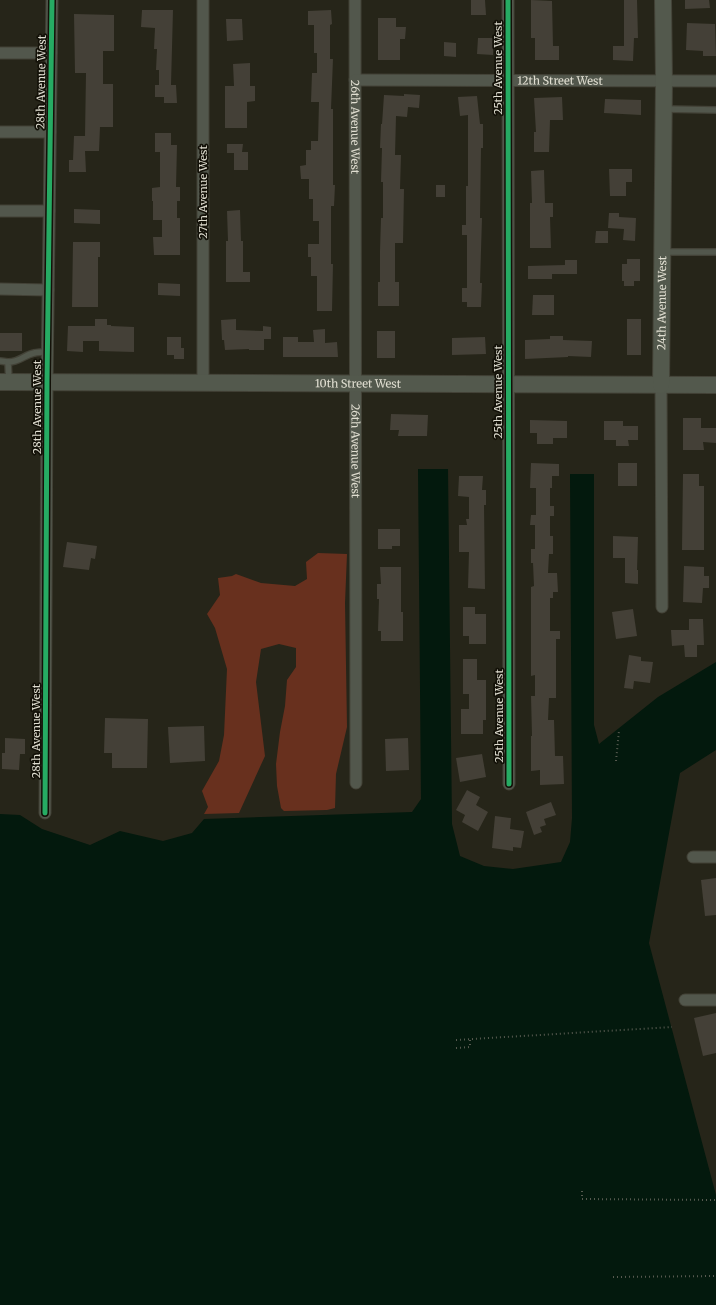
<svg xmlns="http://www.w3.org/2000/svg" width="716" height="1305" viewBox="0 0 716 1305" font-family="Merriweather,serif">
<rect width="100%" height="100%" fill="#262519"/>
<path fill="#68301e" d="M318,553L347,554L345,603L347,727L336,774L335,808L327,810L284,811L281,808L277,786L276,764L280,732L285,706L287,680L296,667V648L279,644L261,649L256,682L265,756L239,813L204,814L208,807L202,791L219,761L224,735L227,669L215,628L207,614L220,595L218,578L232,576L236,574L261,583L295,586L307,579L306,562Z"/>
<path fill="#03190d" d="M418,469H448L452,824L460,856L484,866L513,869L561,862L570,842L572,818L570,474H594V725L599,744L658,697L716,662V750L680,773L649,943L716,1195V1305H0V814L20,815L42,829L90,845L120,831L163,841L192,833L204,819L412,812L421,799Z"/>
<g fill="#444037">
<path d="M471,0H485L486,15H471Z"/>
<path d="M531,0L552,1L553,46H559V60H535V38H531Z"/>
<path d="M624,0H637L638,38H634L633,61L613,60V46H624Z"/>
<path d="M685,0H709L710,8L685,9Z"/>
<path d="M142,10H173L171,85H176L177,103H164V97H155V85H159V70H156L157,49H154L155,28L141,27Z"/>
<path d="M331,10L332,24L330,25V59H333L331,109H333V185H335L334,206H331V264H333L332,311H317V276H311V257H308V244H319V221H313V199H309V179H301L300,166L306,165V150H311V141H318L319,102H311L312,73H317V53H314V25H308V11Z"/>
<path d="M74,14L114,15V51H103V84H113V127H100L99,151H85L86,172H69V160H73L74,136H85L86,73H75Z"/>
<path d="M378,18H396V27H406L405,39H400V60H378Z"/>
<path d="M226,19H242L243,40L227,41Z"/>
<path d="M687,23L715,24L716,56H703V51L686,50Z"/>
<path d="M478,38H493V55L477,54Z"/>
<path d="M444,42L456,43V57L444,56Z"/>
<path d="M250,63V86H255V101L247,102V128H225V86H234L233,64Z"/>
<path d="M404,94L420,95L419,108L408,107L407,117L396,116L395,155H401L400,189H404L403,243H395V282H399V306H378V282H380V251L381,218H383V182H381L382,148H380L381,124H382L384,95L404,96Z"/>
<path d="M477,96L480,124H483V148H481L480,218H482L480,283H482L481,307H467V302H462V288H467V235H462V225H466V186H468V115L460,116L458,97Z"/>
<path d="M562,97L563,120H550L549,152H534V132H536L534,98Z"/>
<path d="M605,99L641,100V115L604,113Z"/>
<path d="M155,133H171V145H177L176,187H180V201H177V218H180V255H154L153,237H162V220H153V201H152V188L160,187V152H155Z"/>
<path d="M227,144H243L242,152H248V170H234V153H227Z"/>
<path d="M609,169H632V182H626V196H610Z"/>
<path d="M544,170L545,203H553V217H550L551,248H530V203H532L531,171Z"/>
<rect x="436" y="185" width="9" height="12"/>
<path d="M74,209L100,210V224L74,223Z"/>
<path d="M240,210L241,241H243V272H250V282H226V241H228L227,211Z"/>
<path d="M609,213H619V217L636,218L635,241L623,240L624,229L608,228Z"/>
<path d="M596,231H608V243H595Z"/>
<path d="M73,242H100V257H98V307H72Z"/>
<path d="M627,259H640V281H634V286H624V281H622V264H627Z"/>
<path d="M565,260H577V274H552V279H528V266L565,265Z"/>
<path d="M158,283L180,284V296L158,295Z"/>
<path d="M533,295H554V315H532Z"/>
<path d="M95,319H107V325H111V326L134,327V352L99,351V341H83V352L67,351L68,326H95Z"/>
<path d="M236,319V330L263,331V326L271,327V339H264V350H249V349L225,350L224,340H222L221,320Z"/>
<rect x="627" y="319" width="14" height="36"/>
<path d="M325,329V343L337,342L338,357H283V337H298V342H314L313,330Z"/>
<rect x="377" y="331" width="18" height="27"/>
<rect x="0" y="333" width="22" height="18"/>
<path d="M550,336H563V340L592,341L591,357L568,356V357L525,359V340L550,339Z"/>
<path d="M167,337H181V348H184V359H174V355H167Z"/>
<path d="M485,337L486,354L452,355V338Z"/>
<path d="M391,414L428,415L427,436H398L399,430H390Z"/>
<path d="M683,418H701V428H716V443L703,442L704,450H683Z"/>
<path d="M530,420L567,421V438H553V444H537V433H530Z"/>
<path d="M604,421H623V426H638V440H628L629,446H616V440H604Z"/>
<path d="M531,463L559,464V476H552V488H550V506H554V516H550V536H553V554H549L548,573H557L558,592H553V598H550V631H560V639H556V698H549L548,720H554L555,756H563L564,784L540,785V770L531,771V736H532L531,696H535V675L531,676V587L534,586L533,563H531V549H535V525H530L531,515H536V488H530Z"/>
<rect x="618" y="463" width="19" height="23"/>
<path d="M683,474H699V486H704V550H682Z"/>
<path d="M459,476H483L482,490H486V505H484L485,589L468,588L469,552H459V525H467L466,519H469V497L458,496Z"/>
<path d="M378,529H400V546H392V549H378Z"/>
<path d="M613,536L638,537L637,570H638V584L625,583V558H613Z"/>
<path d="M67,542L97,546L95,559L91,558L89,570L63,567Z"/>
<path d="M684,566L704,567V576H709V588H703L702,603L683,602Z"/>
<path d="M380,567H401V612H403V641H381V631H378L379,599H377V584H381Z"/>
<path d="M463,607H475V614H486V644H469V636H463Z"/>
<path d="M633,609L637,636L616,639L612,612Z"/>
<path d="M689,619H703L704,645H697V657H685L684,645L672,646L671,630H689Z"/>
<path d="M629,655L641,657V661L653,662L650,683L634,681L633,689L624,688Z"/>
<path d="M463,659H477V680H486V720H483V734H461V709H469V694H463Z"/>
<path d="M105,718L148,719L147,768H112V753H104Z"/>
<path d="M204,726L205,761L170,763L168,727Z"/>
<path d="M5,738L25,739V754H20L19,770L2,769V753H5Z"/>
<path d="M408,738L409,770L386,771L385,739Z"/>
<path d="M482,754L486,777L460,782L456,758Z"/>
<path d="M467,790L480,797L476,805L488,812L478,831L462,822L465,815L456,810Z"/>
<path d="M551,802L556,815L544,819L546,825L540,827L542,832L534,835L526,812Z"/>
<path d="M495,816L511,818L510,829L524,831L521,848L513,847V851L492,848Z"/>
<path d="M716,878V915L705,916L701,880Z"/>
<path d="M716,1013V1053L703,1056L694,1018Z"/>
</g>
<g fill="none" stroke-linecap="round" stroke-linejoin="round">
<g stroke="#434237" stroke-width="8">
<g id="lane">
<path d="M664,109L716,110"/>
<path d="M664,252H716"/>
<path d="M0,361L8,362"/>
<path d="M9,382L8,362C20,362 24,355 34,353C38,352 43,352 48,352"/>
</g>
</g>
<g stroke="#434237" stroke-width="13">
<g id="street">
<path d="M203,0V383"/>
<path id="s1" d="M355,0L356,783"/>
<path d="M508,0L509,784"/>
<path d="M0,53H51"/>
<path id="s2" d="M355,80L716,81"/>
<path d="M0,132H50"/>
<path d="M0,211H49"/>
<path d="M0,289L48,290"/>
<path d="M661,385L662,607"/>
<path d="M45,813L47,382L52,0"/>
<path d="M693,857H716"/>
<path d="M685,1000H716"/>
</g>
</g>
<g stroke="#434237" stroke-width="18">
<g id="secondary">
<path id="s3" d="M0,382L716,385"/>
<path id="s4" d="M661,385L664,81L663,0"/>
</g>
</g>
<g stroke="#575a50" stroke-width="2" stroke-dasharray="1 3" stroke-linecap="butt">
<path d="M616,761L619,731"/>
<path d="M456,1040L672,1027"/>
<path d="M456,1048L470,1047V1039"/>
<path d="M582,1191V1199L716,1200"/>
<path d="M613,1277L716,1276"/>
</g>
<use href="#lane" stroke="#52574c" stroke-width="5.5"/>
<use href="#street" stroke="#52574c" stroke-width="11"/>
<use href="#secondary" stroke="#53594d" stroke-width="16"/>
<g stroke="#131108" stroke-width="8">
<g id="cycleway">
<path d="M508,0L509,784"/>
<path d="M45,813L47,382L52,0"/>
</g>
</g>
<use href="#cycleway" stroke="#26ab63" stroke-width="5"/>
</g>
<g text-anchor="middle" stroke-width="3.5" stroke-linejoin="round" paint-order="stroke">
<g font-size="11" fill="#e0ded1" stroke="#131108">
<text transform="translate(498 68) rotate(-90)" y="4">25th Avenue West</text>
<text dy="4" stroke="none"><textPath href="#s2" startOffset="205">12th Street West</textPath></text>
<text transform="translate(41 82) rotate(-89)" y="4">28th Avenue West</text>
<text dy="4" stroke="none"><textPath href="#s1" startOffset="127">26th Avenue West</textPath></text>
<text transform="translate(203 192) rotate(-90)" y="4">27th Avenue West</text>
<text dy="4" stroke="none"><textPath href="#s4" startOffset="82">24th Avenue West</textPath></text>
<text dy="4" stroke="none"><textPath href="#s3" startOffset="358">10th Street West</textPath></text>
<text transform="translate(498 392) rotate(-90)" y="4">25th Avenue West</text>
<text transform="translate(37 407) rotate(-90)" y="4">28th Avenue West</text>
<text dy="4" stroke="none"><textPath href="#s1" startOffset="451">26th Avenue West</textPath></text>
<text transform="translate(499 716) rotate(-90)" y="4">25th Avenue West</text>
<text transform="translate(36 731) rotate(-90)" y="4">28th Avenue West</text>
</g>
</g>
</svg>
